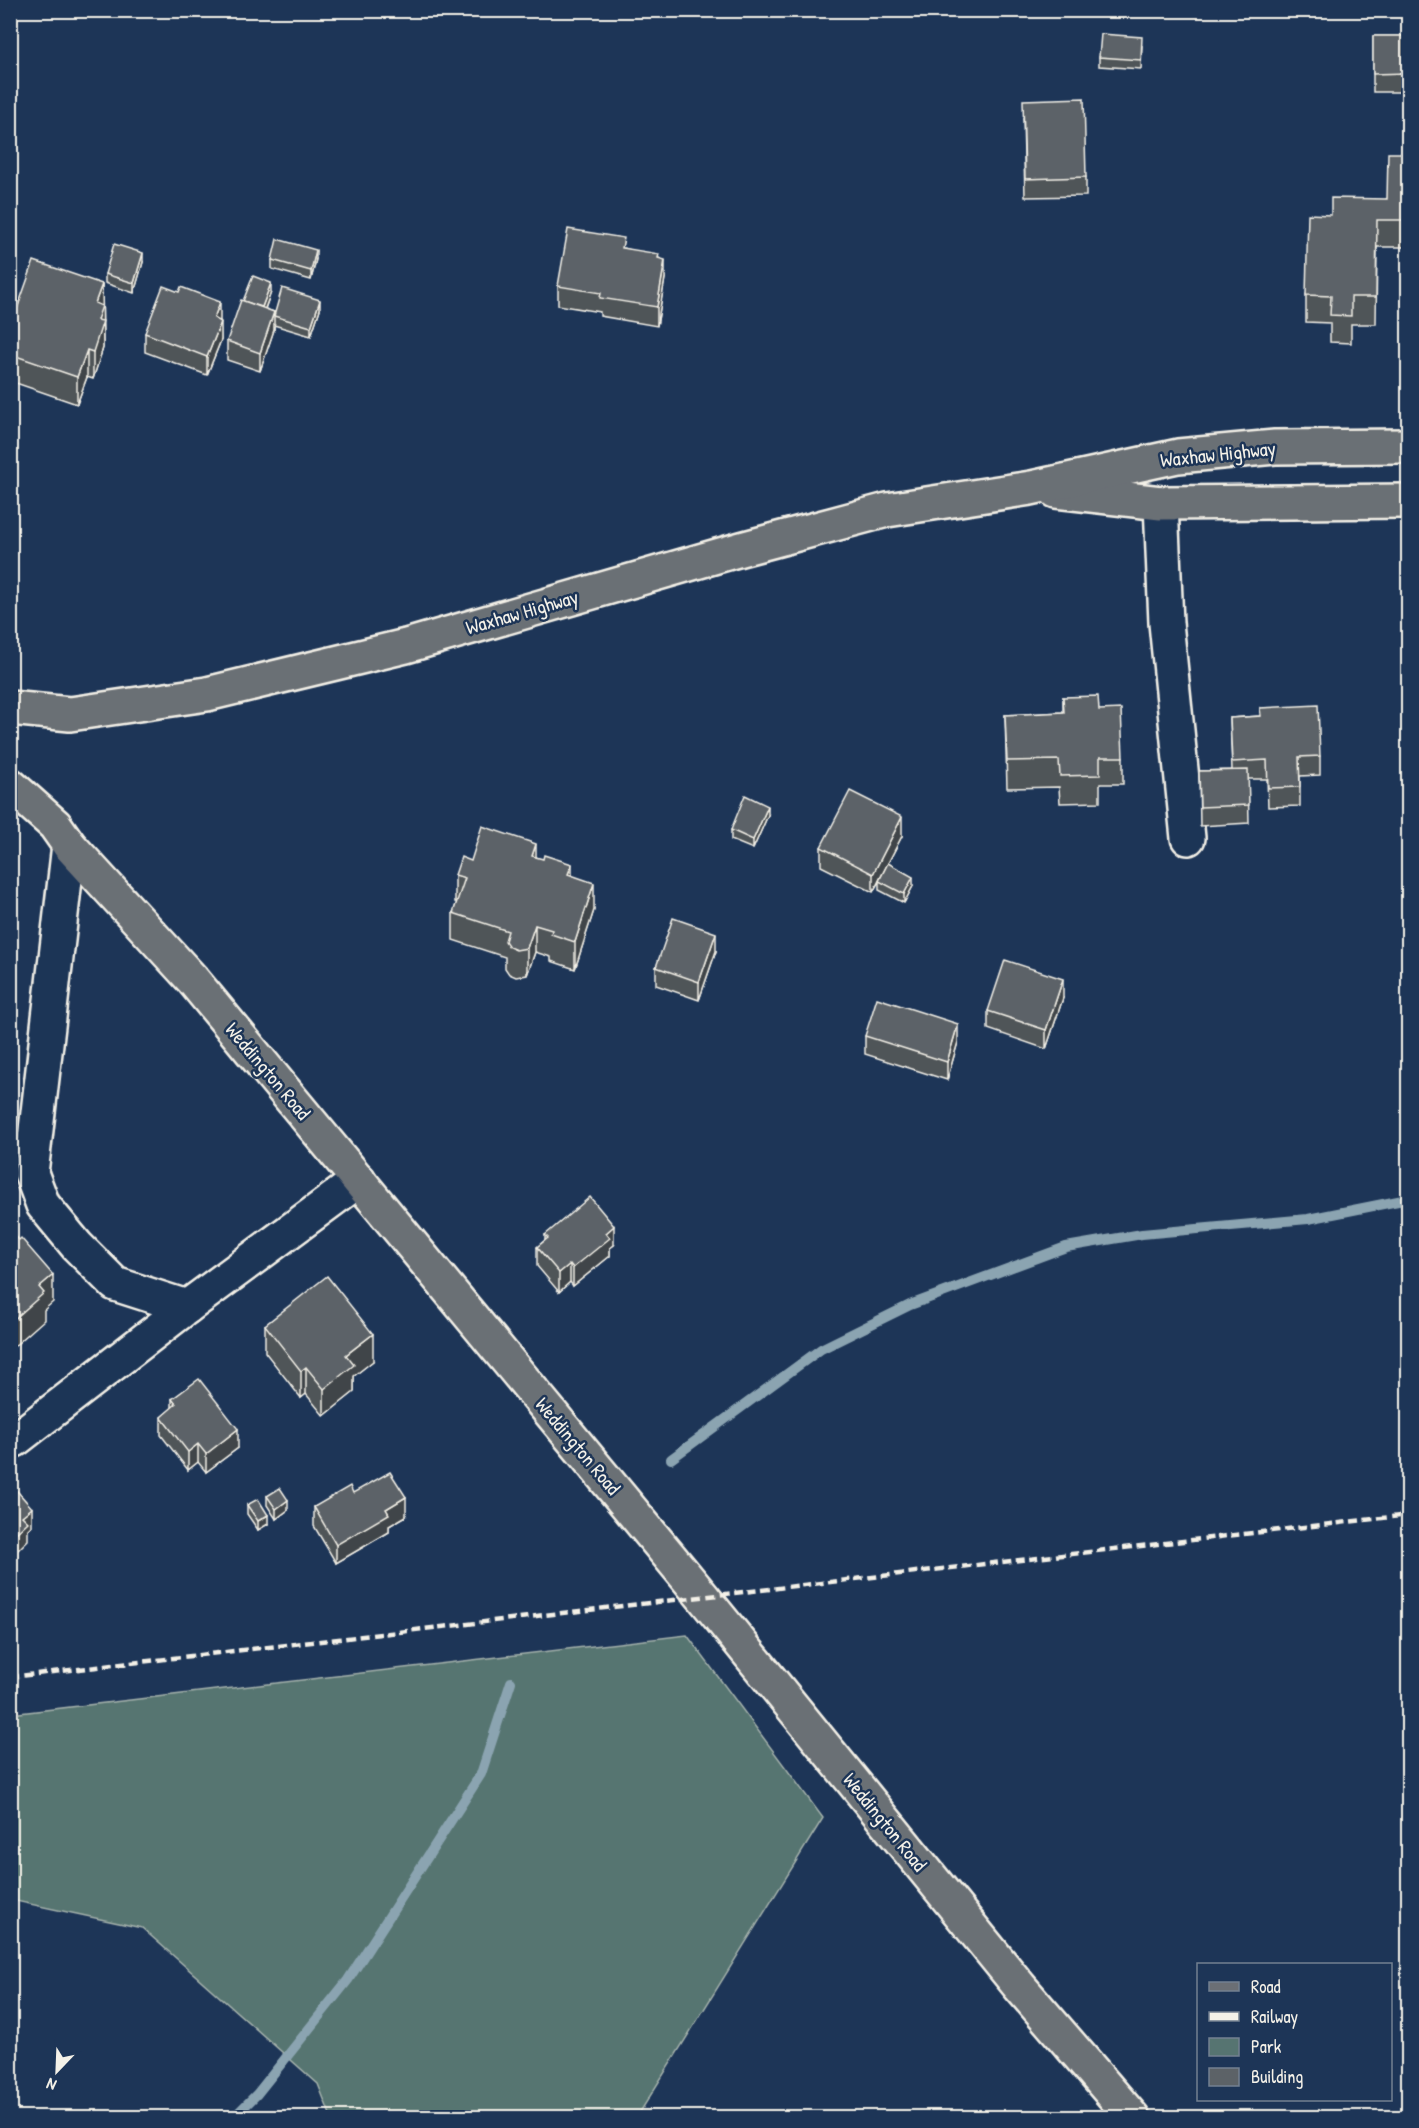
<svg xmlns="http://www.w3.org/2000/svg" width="1419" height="2128" viewBox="0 0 1419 2128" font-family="'Patrick Hand',sans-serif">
<rect width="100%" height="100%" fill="#1d3557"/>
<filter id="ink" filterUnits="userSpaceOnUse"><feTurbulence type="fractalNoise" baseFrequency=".0167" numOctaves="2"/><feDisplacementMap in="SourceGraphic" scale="12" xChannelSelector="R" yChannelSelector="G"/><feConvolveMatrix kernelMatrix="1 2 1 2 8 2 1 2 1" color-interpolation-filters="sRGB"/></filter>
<g filter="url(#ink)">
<path fill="#567471" stroke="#a5b2ac" stroke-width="1.5" d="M687,1635L823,1818L637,2117H331L318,2084L142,1928L11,1900V1714Z"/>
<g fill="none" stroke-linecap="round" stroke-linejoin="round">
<g stroke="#8ba4b1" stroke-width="10">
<path d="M671,1459L821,1349L910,1305L1066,1247L1142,1234L1308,1219L1408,1199"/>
<path d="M233,2118L257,2094L348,1980L481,1774L511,1682"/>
</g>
<g stroke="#f4f1e8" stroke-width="38">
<g id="minor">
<path d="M1161,503L1166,623L1188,838"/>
<path d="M69,845L31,1173L43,1205L77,1246L115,1284L187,1307"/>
<path d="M10,1441L15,1440L187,1307L359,1180"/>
</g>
</g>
<g stroke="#f4f1e8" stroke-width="38">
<g id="major">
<path d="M1056,491L1161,503L1408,501"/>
<path d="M10,708L70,714L207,694L406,646L741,549L887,510L1031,488L1178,456L1275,447L1408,446"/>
<path d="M10,785L55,825L69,845L192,979L703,1597L1020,1987L1133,2118"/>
</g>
</g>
<use href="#minor" stroke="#1d3557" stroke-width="33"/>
<use href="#major" stroke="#6b6f75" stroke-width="33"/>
<path stroke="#f4f1e8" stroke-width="4.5" stroke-dasharray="9 4.5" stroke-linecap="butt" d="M10,1677L1408,1515"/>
</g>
<g fill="#4f5459" stroke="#f4f1e8" stroke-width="1.5">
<path d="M659,10H683L681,16Z"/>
<rect x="1373" y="36" width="35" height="56"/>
<path d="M1142,46L1141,69L1099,66V57Z"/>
<path d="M1023,118L1086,177V196L1025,197Z"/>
<path d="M1408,153V247H1377L1376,324H1351V343L1330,342V323L1306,322V295L1331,215L1387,199Z"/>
<path d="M624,248L659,258L665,278L657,326L600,316V312L558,305V286Z"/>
<path d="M316,259L311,280L272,269V260Z"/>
<path d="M143,262L134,293L105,283V274Z"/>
<path d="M102,284L103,348L93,379L87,377L77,404L10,381V329Z"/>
<path d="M271,292L265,309L274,312L320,309L311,336L274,325V330L260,371L227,360V341Z"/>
<path d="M220,321L221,340L207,375L145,352V333Z"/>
<path d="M1063,697L1099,710L1123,757V784H1100V802L1060,803L1059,787L1007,788L1005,715L1063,712Z"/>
<path d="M1260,708L1320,756V775L1300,776V806L1268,807L1267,779H1248L1249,823L1200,826L1199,771L1232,770L1230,718L1260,716Z"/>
<path d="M768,815L753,849L731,840V830Z"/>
<path d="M902,836L888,863L913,886L904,903L879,890V881L873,892L821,866V847Z"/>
<path d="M536,857L572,875L594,910L575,969L551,961V957L535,952L527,975L516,977L509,974L505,968V957L453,940V913L457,902H455V875L471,861Z"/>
<path d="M1408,880V911L1403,910V900Z"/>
<path d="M716,951L699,1000L656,985V967Z"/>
<path d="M1063,998L1046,1049L988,1029V1011Z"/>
<path d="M865,1036L958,1042L947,1080L865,1054Z"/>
<path d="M545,1235L614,1245L610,1248V1256L573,1286L570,1282L559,1292L537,1266V1247L545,1240Z"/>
<path d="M265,1325L373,1361L354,1376V1392L324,1416L306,1394L301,1398L265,1352Z"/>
<path d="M172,1399L238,1448L206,1472L198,1462L188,1470L161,1435V1417L172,1408Z"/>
<path d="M353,1493L406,1516L389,1526V1532L336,1563L314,1526V1507Z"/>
<path d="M267,1496L288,1510L276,1519L267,1505Z"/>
<path d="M247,1505L268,1524L258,1530L247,1514Z"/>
</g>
<g fill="#404548" stroke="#f4f1e8" stroke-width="1.5">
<path d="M316,250V259L311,280V271Z"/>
<path d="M143,253V262L134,293V283Z"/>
<path d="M665,260V278L657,326V307Z"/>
<path d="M271,283V292L261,319V310Z"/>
<path d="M102,284L103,348L93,379V352L95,303Z"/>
<path d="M320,300V309L311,336V327Z"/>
<path d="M220,302V320L214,337V318Z"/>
<path d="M274,312V330L260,371V353Z"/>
<path d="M221,322V340L207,375V357Z"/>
<path d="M87,350V377L77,404V377Z"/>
<path d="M768,806V815L753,849V840Z"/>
<path d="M902,817V836L873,892V874Z"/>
<path d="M536,844V871L532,856Z"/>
<path d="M572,864V891L568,874Z"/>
<path d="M913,877V886L904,903V894Z"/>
<path d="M594,883V910L575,969V942Z"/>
<path d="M535,925V952L527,975V948Z"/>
<path d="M716,933V951L699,1000V982Z"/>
<path d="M1063,979V998L1046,1049V1030Z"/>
<path d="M958,1024V1042L947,1080V1062Z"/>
<path d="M614,1226V1245L610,1248V1256L573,1286V1268L606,1233Z"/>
<path d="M570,1264V1282L559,1292V1273Z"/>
<path d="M53,1275V1302L44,1310V1320L10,1350V1323L39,1287Z"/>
<path d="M373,1334V1361L354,1376V1392L324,1416V1389L346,1355Z"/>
<path d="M306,1367V1394L301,1398V1371Z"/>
<path d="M238,1429V1448L206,1472V1454Z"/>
<path d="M198,1444V1462L188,1470V1452Z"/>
<path d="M406,1497V1516L389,1526V1532L336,1563V1545L386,1509Z"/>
<path d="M288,1500V1510L276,1519V1509Z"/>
<path d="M32,1508V1526L28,1530V1540L17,1551V1559L11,1565V1547L13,1536L22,1516Z"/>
<path d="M268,1515V1524L258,1530V1521Z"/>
</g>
<g fill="#5c6267" stroke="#f4f1e8" stroke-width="1.5">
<path d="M1101,34L1142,37L1141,60L1099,57Z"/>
<path d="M1373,36H1408V73L1373,74Z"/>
<path d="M1084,98L1086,177L1025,179L1023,100Z"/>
<path d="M1388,153H1408V220H1377L1376,297H1351V316L1330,315L1331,296L1306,295L1308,214L1331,215V198L1387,199Z"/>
<path d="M568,229L624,238L622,248L659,254L658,258L665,260L657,307L600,298L601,293L558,286Z"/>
<path d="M277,239L316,250L311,271L272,260Z"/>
<path d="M114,244L143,253L134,283L105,274Z"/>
<path d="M34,261L102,284L95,303L102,306L97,320L103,321L93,352L87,350L77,377L10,354V329Z"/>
<path d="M253,276L271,283L262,307L243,301Z"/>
<path d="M163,286L179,292L181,287L220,302L214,318L221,322L207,357L145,333Z"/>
<path d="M282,288L320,300L311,327L274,316Z"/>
<path d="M241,300L274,312L260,353L227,341Z"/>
<path d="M1098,696L1099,710L1121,709L1123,757H1100V775L1060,776L1059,760L1007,761L1005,715L1064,712L1063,697Z"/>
<path d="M1318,705L1320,756L1299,757L1300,787L1268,788L1267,760L1232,762L1230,718L1261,716L1260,708Z"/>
<path d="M1248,770L1249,805L1200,807L1199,771Z"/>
<path d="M850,791L902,817L873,874L821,847Z"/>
<path d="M745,795L768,806L753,840L731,830Z"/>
<path d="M482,826L536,844L532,856L543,859L544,855L572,864L568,874L594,883L575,942L551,934L552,930L535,925L527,948L516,950L509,947L505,941L508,931L453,913L465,878L455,875L461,857L471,861Z"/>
<path d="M888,863L913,877L904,894L879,881Z"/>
<path d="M1406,880H1408V901L1403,900Z"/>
<path d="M673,918L716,933L699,982L656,967Z"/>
<path d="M1005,960L1063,979L1046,1030L988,1011Z"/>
<path d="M877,998L958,1024L947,1062L865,1036Z"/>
<path d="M590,1197L614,1226L606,1233L610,1238L573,1268L570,1264L559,1273L537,1247L548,1238L545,1235Z"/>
<path d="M10,1230L19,1240L21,1238L53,1275L39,1287L44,1293L10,1323Z"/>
<path d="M327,1276L373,1334L346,1355L354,1365L324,1389L306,1367L301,1371L265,1325Z"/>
<path d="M199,1379L238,1429L206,1454L198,1444L188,1452L161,1417L176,1404L172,1399Z"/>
<path d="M390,1472L406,1497L386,1509L389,1514L336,1545L314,1507L350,1486L353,1493Z"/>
<path d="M11,1484L32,1508L22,1516L28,1522L13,1536L17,1541L11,1547Z"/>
<path d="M280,1488L288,1500L276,1509L267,1496Z"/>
<path d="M258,1499L268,1515L258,1521L247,1505Z"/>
</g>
</g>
<g text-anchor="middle" stroke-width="5" stroke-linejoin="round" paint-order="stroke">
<g font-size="20" fill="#f4f1e8" stroke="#1d3557">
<text transform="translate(1218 454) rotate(-6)" y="7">Waxhaw Highway</text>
<text transform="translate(522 612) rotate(-16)" y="7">Waxhaw Highway</text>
<text transform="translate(268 1071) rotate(50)" y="7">Weddington Road</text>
<text transform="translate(578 1446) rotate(50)" y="7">Weddington Road</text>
<text transform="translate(885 1822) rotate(51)" y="7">Weddington Road</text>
</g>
</g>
<rect width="1419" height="2128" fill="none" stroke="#1d3557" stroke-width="36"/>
<rect x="18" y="18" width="1383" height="2092" fill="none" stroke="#f4f1e8" stroke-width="2" filter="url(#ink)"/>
<rect x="1197" y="1963" width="195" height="138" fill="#1d3557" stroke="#738091" stroke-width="1.5"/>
<rect x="1209" y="1982" width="30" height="9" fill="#6b6f75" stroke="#738091" stroke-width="1.5"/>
<text x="1251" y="1993" font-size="18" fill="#f4f1e8">Road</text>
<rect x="1209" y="2012" width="30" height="9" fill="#f4f1e8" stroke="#738091" stroke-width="1.5"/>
<text x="1251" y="2023" font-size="18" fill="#f4f1e8">Railway</text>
<rect x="1209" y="2038" width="30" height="18" fill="#567471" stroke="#738091" stroke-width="1.5"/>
<text x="1251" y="2053" font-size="18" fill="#f4f1e8">Park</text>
<rect x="1209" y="2068" width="30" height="18" fill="#5c6267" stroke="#738091" stroke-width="1.5"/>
<text x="1251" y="2083" font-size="18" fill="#f4f1e8">Building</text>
<g transform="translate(57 2071) rotate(203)" stroke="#1d3557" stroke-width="4.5" paint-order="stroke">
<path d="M0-4.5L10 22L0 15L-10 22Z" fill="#f4f1e8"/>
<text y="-9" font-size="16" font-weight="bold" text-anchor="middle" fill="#f4f1e8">N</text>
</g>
</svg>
